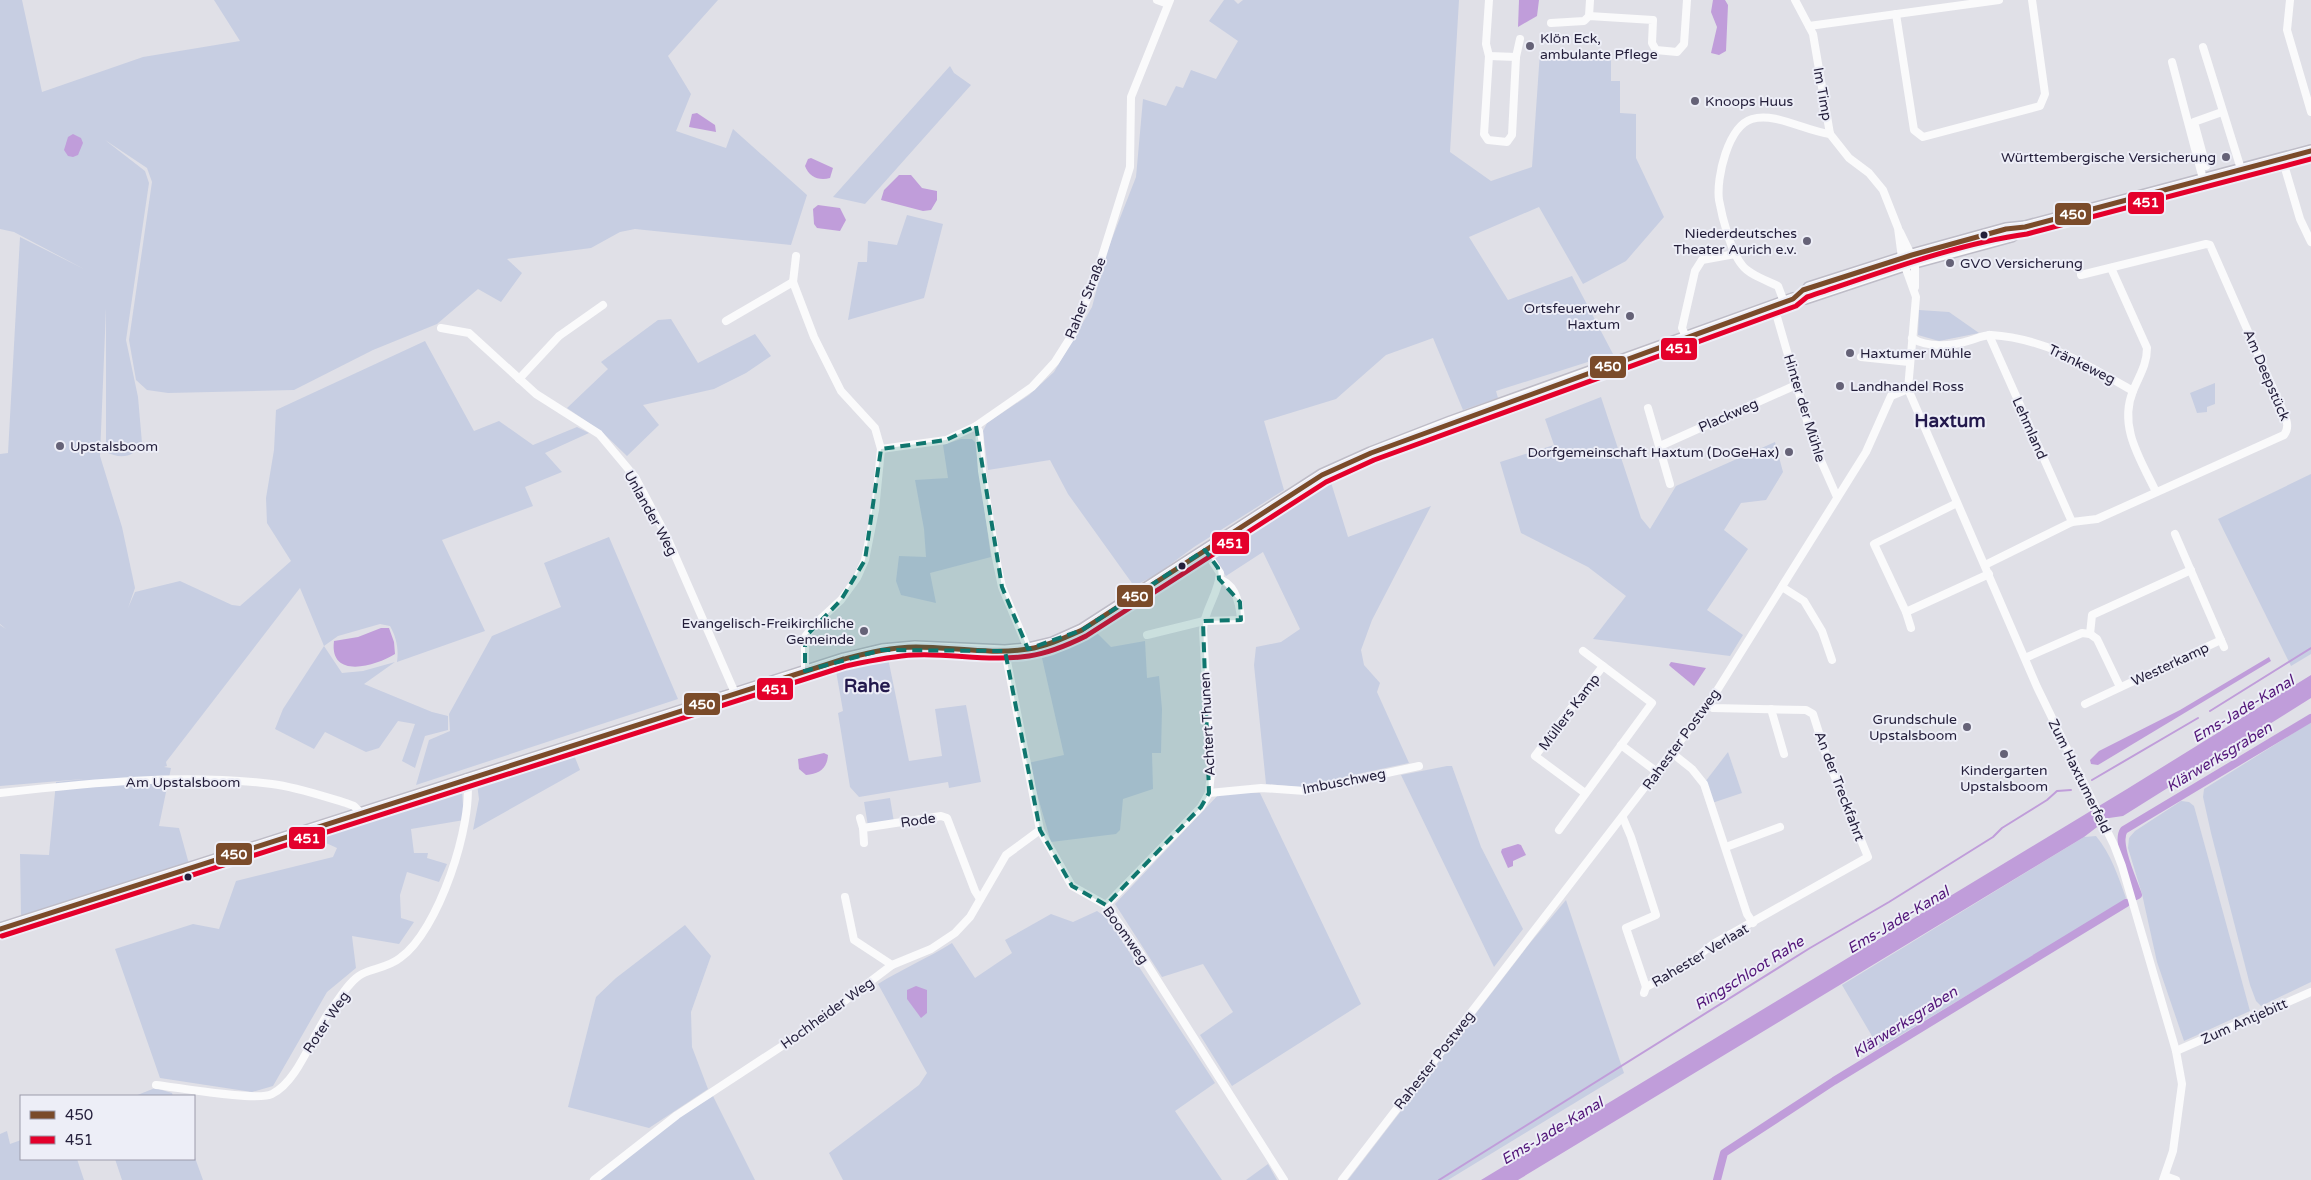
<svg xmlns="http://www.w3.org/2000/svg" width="2311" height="1180" viewBox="0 0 2311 1180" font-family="'Varela Round',sans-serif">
<rect width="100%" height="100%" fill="#e0e0e7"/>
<g fill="#c7cee2">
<path d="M0,0H22L42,92L143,57L240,41L214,0H718L668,56L691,94L676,131L726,148L733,129L807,195L791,245L635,229L620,232L591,248L507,259L522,273L501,302L478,289L437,324L373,350L294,390L168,393L147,390L136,380L129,340L152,182L147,168L105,140L145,171L149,183L126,340L138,397L142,443C134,458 120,459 106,452V308L100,456L122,527L135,588L128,608L135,592L180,581L232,605L240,606L291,561L267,523L266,498L274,450L276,410L425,341L474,431L499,421L533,445L577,427L589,433L545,453L562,472L525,487L533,506L442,540L485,631L397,662C399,648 396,637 390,626L380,624L338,636L324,646L342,673L363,671L395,662L364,684L432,712L448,716V730L425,736L415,768L402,761L415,724L398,721L379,748L366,752L325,732L314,749L275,729L283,709L324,646L300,588L166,762L167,766L164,767L171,768L159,826L179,828L189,864L21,916L20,854L49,855L56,782L83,779L0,786V625L6,629L0,624V454L8,453L20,237L84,269L14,232L0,229Z"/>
<path d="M1224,0H1234L1238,4L1243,0H1459L1450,152L1491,181L1532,167L1540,52L1611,54V81H1620V113L1636,114V158L1664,217L1626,261L1583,284L1539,207L1469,237L1508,300L1572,276L1613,354L1496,391L1498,398L1463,410L1433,338L1386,355L1336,399L1264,421L1284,490L1194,547L1156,575L1134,586L1068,494L1050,460L988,470L983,431L987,423L1029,395L1054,372L1092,307L1106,254L1136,177L1143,99L1166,106L1176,86L1183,88L1191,70L1216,79L1238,41L1209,21Z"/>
<path d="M950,66L954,73L971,85L865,204L833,197Z"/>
<path d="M907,215L943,224L924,298L848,320L858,262H867L868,241L897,245Z"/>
<path d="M1919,310L1949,312L1979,333L1939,341L1918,335Z"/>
<path d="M671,319L698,363L755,334L771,356L746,373L714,389L643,405L659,425L627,456L602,432L567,408L608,369L601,362L658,320Z"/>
<path d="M2215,383V404L2207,407V412L2197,413L2190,393Z"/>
<path d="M1601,397L1641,518L1650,529L1676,486L1775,442L1783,472L1766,500L1741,503L1724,530L1748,549L1707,610L1743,635L1730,656L1593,639L1626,596L1588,567L1521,533L1500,462L1554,445L1545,419Z"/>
<path d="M961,439H972L975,442L991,557L930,573L936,603L901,595L896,581L899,556L926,557L924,529L915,480L948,478L943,445Z"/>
<path d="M2311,474V654L2291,666L2218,519Z"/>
<path d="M1329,476L1348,537L1431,506L1372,620L1361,650L1364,665L1380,683L1377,692L1409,763L1353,775L1309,788L1266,784L1254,665L1256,647L1281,642L1300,629L1263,552L1226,576L1214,558Z"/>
<path d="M609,537L678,699L416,785L429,740L450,731L449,714L492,636L561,607L544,563Z"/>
<path d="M1096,632L1111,647L1145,641L1147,678L1159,676L1162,709L1161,753H1152L1153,789L1123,799L1120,830L1116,834L1051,842L1028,763L1064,755L1042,658L1054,655Z"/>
<path d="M888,658L909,761L942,756L935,709L966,705L981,782L949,788L948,782L859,797L850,787L838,713L843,711L836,671Z"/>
<path d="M2311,722V982L2261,1006L2256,1001L2250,985L2211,833L2203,797L2204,789Z"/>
<path d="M1728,752L1742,793L1712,803L1705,782Z"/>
<path d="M574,755L580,770L473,830L479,799L477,784Z"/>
<path d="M1447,766H1452L1481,847L1523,929L1494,967L1401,775Z"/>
<path d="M462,791L464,820L411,829L414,853H428L427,858L447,864L439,882L407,872L400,895L401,918L414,922L399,944L352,936L356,968L327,992L273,1086L252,1092L160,1078L115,949L193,924L219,929L236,881L333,857L337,848L315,838Z"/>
<path d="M1220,793H1260L1361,1004L1232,1086L1200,1035L1233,1012L1203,964L1162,977L1115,904Z"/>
<path d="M890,798L894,822L868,826L864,802Z"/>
<path d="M2181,801L2189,802L2194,806L2250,1011L2184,1041L2157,962L2142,894L2128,848L2129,838L2135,831Z"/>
<path d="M2096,836C2111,854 2118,876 2126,898L2123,902L1879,1048L1842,985L2084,837Z"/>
<path d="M1566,900L1624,1073L1448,1180H1348L1530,943Z"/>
<path d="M1097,911L1107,918L1215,1083L1175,1111L1222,1180H843L829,1153L919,1085L927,1073L878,984C902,969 928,958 952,943L975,978L1012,953L1005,940L1051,914L1073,922Z"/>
<path d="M685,925L711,956L691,1012L692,1047L708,1089L649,1128L568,1107L596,997L616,978Z"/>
<path d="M155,1088L172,1093L173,1096H135Z"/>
<path d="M713,1096L755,1180H597L680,1116Z"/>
<path d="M7,1131L10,1144L21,1140V1159H77L84,1180H0V1134Z"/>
<path d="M194,1155L203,1180H122L115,1159H194Z"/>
<path d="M1268,1164L1277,1180H1246Z"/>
</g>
<g fill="#c09dda">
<path d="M1519,0H1539L1537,16L1518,27Z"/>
<path d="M1713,0H1725L1728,5L1726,51L1719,55L1711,53L1717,27L1711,12Z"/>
<path d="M697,113L715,125L716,132L689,127L692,114Z"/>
<path d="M73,134L81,138L83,143L78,155L73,157L68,156L64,150L68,137Z"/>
<path d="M811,158L833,168L830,178C819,181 809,177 805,166L808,159Z"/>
<path d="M899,175H911L922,188L937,191V200L931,210L923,211L881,200L884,190Z"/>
<path d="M818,205L840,208L846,220L840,231L817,228L814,224L813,209Z"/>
<path d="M381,628H389L394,642L395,654C376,666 329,680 334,641L358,637Z"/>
<path d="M2269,657L2271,661L2098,765L2091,764L2090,760L2099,751L2180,710Z"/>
<path d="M1671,662L1706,668L1694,686L1671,667L1669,665Z"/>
<path d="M2311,675V698L2123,816L2109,818L2084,837L1518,1180H1481L2127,789Z"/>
<path d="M824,753L828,755C827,769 819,774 806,775L799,769L798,759Z"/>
<path d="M1518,844L1521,845L1526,855L1513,861V866L1508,868L1501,852L1502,849Z"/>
<path d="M916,986L927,990V1013L921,1018L907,999V990Z"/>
</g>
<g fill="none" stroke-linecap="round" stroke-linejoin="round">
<g stroke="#c09dda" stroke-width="2">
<path d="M2210,711L2311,648"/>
<path d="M2092,780L2198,718"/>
<path d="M1439,1180L1810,948L1889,902L1993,837L2002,828L2047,800L2057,791L2071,790"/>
</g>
<g stroke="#c09dda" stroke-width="8">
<path d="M2136,896L2138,895C2133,880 2115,842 2124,830L2311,718"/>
<path d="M1717,1180L1724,1153L1834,1081L2126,903"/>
</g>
<g stroke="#bebcc7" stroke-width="14">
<g id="secondary">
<path d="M1809,288L1912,255L2006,229L2025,227L2311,151"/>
<path d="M0,929L844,659L882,650L915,647L1005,651L1028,649L1053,643L1082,630L1322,475L1371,453L1451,422L1793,299L1805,298L1904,265L2011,236L2025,227"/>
</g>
</g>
<g stroke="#fafafb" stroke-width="8">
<path d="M1157,0L1168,4"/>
<path d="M1489,0L1486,44L1489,56L1484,134L1488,140L1507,142L1512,135L1516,57L1520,39"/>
<path d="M1795,0L1813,34L1830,134L1849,158L1869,173L1883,190L1898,228L1902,258L1916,297L1908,389L2037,687L2114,845L2122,866L2176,1051L2182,1084L2173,1151L2163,1180"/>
<path d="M2290,0L2287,30L2311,112"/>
<path d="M1896,14L1914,130L1923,137L2040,106L2045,94L2032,0"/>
<path d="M1589,16L1590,0"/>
<path d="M1551,23L1584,21L1589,16L1653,20L1652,43L1656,50L1677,52L1684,44L1687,0"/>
<path d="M1809,26L1999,0"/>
<path d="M2203,47L2241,169"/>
<path d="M1489,56L1516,57"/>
<path d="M2172,62L2203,179"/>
<path d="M2282,158L2300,219L2311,242"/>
<path d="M2206,166L2194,122L2222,112"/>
<path d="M1900,232L1915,263V287"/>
<path d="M796,256L793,282L814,337L841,391L875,428L881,449L875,510L865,560L857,578L841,600L814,625L805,637V671"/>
<path d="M2111,268L2147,348C2147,365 2139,376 2133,391C2118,427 2141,460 2156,492"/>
<path d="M1784,302L1778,286C1768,281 1749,275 1742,265C1731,252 1722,217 1719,200C1716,178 1728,126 1752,119C1775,112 1805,131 1830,134"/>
<path d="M1777,317L1814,445L1837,497"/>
<path d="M726,321L793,282"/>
<path d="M441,328L469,333L536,394L599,434L635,477L667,537L735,693"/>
<path d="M1989,335L2072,522"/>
<path d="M1686,337L1682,328L1695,271L1702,260L1735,254"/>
<path d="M1912,338C1927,348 1952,346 1968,341C1975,339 1984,335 1991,335C2044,338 2088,365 2133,391"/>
<path d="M1861,357L1909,362"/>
<path d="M519,379L559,336L603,305"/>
<path d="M1648,408L1670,484"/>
<path d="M1660,446L1796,385"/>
<path d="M881,449L946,440L976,426"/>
<path d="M1957,503L1874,544L1906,612L1989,574"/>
<path d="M2175,534L2224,647"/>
<path d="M1985,565L2072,522L2097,519L2284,435C2292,425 2283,413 2279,402L2210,245L2206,244L2081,275"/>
<path d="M1782,587L1804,601L1822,631L1832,660"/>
<path d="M1906,612L1911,628"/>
<path d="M2090,634L2092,615L2191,570"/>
<path d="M1147,635L1204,621L1241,620C1240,606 1236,584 1219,579"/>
<path d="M1028,649L1002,587L996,558L982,471L979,431L976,426L1032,387L1055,362L1074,332L1095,279L1130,167L1131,97L1170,0"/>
<path d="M1005,651L1040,830L1072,886L1106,905L1140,953L1284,1180"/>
<path d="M1583,651L1603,666"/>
<path d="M2025,658L2082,633L2090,634L2097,639L2120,687"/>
<path d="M2085,704L2221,640"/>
<path d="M1771,709L1784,754"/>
<path d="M1621,745L1657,772"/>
<path d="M1672,753L1692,769L1704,784L1747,914L1753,923"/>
<path d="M0,793C90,783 182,773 272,784C297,787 322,796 346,803L354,806L361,813"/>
<path d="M1209,793L1261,788L1305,791L1419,766"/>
<path d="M860,818L863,828L941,816L947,818L975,891L980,899"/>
<path d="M1623,818L1631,837L1656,915L1626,928L1646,987"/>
<path d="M863,828L864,843"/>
<path d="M1559,830L1652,703L1603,666L1535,756L1585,793"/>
<path d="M1726,847L1780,827"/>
<path d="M845,897L854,940L892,965"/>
<path d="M1106,905L1201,807L1209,793L1211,772L1203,630C1204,609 1219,594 1220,573L1205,550"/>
<path d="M1644,993L1646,987L1683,968L1713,944L1868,857L1827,758L1813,714L1806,710L1713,708L1708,705"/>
<path d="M2176,1051L2311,992"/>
<path d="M156,1085C176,1087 257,1102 272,1094C299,1081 313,1032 332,1008C340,998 350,980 362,974C374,968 389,967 400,958C438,932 474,823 467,778"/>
<path d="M2165,1176L2176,1180"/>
<path d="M594,1180L677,1115L805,1031L892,965L931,949L955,933L970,917L1006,855L1040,830"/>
<path d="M1342,1180L1708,705L1866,452L1891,396L1908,389"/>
</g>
<use href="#secondary" stroke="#fafafb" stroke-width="11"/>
<g stroke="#edeef7" stroke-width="9">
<path id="bus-1" d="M0,929L844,659C868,653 891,647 916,647C953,647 991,655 1028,649C1047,646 1064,638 1082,630L1322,475L1371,453L1793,299L1803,290L1912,255L2006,229L2025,227L2311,151"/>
</g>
<g stroke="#edeef7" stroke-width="9">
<path id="bus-2" d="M2,936L846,666C869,661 891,656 914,655C952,653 990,662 1029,656C1049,653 1068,645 1086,636L1326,482L1374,460L1796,306L1807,297C1877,274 1955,244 2027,234L2311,159"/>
</g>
<use href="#bus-1" stroke="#7a4b2a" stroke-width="5"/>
<use href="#bus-2" stroke="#e4002b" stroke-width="5"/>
</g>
<path fill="#0f766e" fill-opacity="0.2" stroke="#0f766e" stroke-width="4" stroke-dasharray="10 6" stroke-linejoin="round" d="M976,426L1002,587L1028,649L1082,630L1205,550L1218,568L1219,579L1240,602L1241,620L1203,621L1209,793L1201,807L1106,905L1072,886L1040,830L1005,651L882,650L805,671V637L841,600L865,560L881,449L946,440Z"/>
<g fill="#656277" stroke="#edeef7" stroke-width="2">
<circle cx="1530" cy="46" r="5"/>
<circle cx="1695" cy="101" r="5"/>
<circle cx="2226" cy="157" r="5"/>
<circle cx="1807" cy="241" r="5"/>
<circle cx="1950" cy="263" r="5"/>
<circle cx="1630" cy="316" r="5"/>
<circle cx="1850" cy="353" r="5"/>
<circle cx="1840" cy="386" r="5"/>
<circle cx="60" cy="446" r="5"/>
<circle cx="1789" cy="452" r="5"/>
<circle cx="864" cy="631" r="5"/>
<circle cx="1967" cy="727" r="5"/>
<circle cx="2004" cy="754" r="5"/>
</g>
<g fill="#231e3a" stroke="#edeef7" stroke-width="2">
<circle cx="1984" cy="235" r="4.5"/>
<circle cx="1182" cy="566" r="4.5"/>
<circle cx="188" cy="877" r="4.5"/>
</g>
<g text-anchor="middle" stroke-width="4" stroke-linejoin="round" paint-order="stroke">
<g font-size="14" fill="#231e3a" stroke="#edeef7" text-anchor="start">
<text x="1540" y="43">Klön Eck,<tspan x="1540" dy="16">ambulante Pflege</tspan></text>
<text x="1705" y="106">Knoops Huus</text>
<text x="2216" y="162" text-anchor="end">Württembergische Versicherung</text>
<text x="1797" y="238" text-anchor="end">Niederdeutsches<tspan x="1797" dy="16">Theater Aurich e.v.</tspan></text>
<text x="1960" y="268">GVO Versicherung</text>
<text x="1620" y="313" text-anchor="end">Ortsfeuerwehr<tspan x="1620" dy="16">Haxtum</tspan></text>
<text x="1860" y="358">Haxtumer Mühle</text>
<text x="1850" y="391">Landhandel Ross</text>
<text x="70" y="451">Upstalsboom</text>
<text x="1779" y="457" text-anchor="end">Dorfgemeinschaft Haxtum (DoGeHax)</text>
<text x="854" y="628" text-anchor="end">Evangelisch-Freikirchliche<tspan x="854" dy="16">Gemeinde</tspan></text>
<text x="1957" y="724" text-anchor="end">Grundschule<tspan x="1957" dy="16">Upstalsboom</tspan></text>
<text x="2004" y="775" text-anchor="middle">Kindergarten<tspan x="2004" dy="16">Upstalsboom</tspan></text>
</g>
<g font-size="14" fill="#231e3a" stroke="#edeef7">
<text transform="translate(1823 94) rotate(80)" y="5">Im Timp</text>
<text transform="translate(1085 298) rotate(-68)" y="5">Raher Straße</text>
<text transform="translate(2082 364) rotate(26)" y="5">Tränkeweg</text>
<text transform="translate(2267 375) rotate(67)" y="5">Am Deepstück</text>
<text transform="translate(1805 408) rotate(73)" y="5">Hinter der Mühle</text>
<text transform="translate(1728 415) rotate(-24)" y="5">Plackweg</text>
<text transform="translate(2030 428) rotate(66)" y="5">Lehmland</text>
<text transform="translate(651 513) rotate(61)" y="5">Unlander Weg</text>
<text transform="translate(2170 664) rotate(-25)" y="5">Westerkamp</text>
<text transform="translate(1569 712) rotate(-53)" y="5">Müllers Kamp</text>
<text transform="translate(1207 724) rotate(-93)" y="5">Achtert Thunen</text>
<text transform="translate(1681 739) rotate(-54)" y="5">Rahester Postweg</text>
<text transform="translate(2080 776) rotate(64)" y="5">Zum Haxtumerfeld</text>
<text transform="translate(1344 781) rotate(-11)" y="5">Imbuschweg</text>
<text x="183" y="787">Am Upstalsboom</text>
<text transform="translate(1840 786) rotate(69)" y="5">An der Treckfahrt</text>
<text transform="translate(918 820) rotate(-8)" y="5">Rode</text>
<text transform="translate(1126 935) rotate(54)" y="5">Boomweg</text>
<text transform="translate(1700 955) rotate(-31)" y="5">Rahester Verlaat</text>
<text transform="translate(827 1013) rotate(-36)" y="5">Hochheider Weg</text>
<text transform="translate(2244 1021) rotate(-24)" y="5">Zum Antjebitt</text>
<text transform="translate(326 1022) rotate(-56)" y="5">Roter Weg</text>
<text transform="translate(1434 1060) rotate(-52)" y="5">Rahester Postweg</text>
</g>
<g font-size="15" font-style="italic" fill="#521579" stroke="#edeef7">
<text transform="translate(2243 709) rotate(-31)" y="5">Ems-Jade-Kanal</text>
<text transform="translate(2219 757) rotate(-31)" y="5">Klärwerksgraben</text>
<text transform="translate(1898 920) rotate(-31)" y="5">Ems-Jade-Kanal</text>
<text transform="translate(1749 973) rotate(-32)" y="5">Ringschloot Rahe</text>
<text transform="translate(1905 1022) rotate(-32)" y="5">Klärwerksgraben</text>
<text transform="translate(1552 1131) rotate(-31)" y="5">Ems-Jade-Kanal</text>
</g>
<g font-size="19" font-weight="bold" fill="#23194d" stroke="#edeef7">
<text x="1950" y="427">Haxtum</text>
<text x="867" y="692">Rahe</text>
</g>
</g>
<g stroke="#edeef7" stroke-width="2">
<rect x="2127" y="191" width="38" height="24" rx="5" fill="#e4002b"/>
<rect x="2054" y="202" width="38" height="24" rx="5" fill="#7a4b2a"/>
<rect x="1660" y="337" width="38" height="24" rx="5" fill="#e4002b"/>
<rect x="1589" y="355" width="38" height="24" rx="5" fill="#7a4b2a"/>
<rect x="1211" y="531" width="39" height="24" rx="5" fill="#e4002b"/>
<rect x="1116" y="584" width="38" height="24" rx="5" fill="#7a4b2a"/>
<rect x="756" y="677" width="38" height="24" rx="5" fill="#e4002b"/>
<rect x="683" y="692" width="38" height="24" rx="5" fill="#7a4b2a"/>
<rect x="288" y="826" width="38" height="24" rx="5" fill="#e4002b"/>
<rect x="215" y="842" width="38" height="24" rx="5" fill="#7a4b2a"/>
</g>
<g font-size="14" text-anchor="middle" font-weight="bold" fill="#fff">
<text x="2146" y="207">451</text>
<text x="2073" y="219">450</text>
<text x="1679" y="353">451</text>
<text x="1608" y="371">450</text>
<text x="1230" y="548">451</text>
<text x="1135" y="601">450</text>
<text x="775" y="694">451</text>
<text x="702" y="709">450</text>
<text x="307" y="843">451</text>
<text x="234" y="859">450</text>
</g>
<rect x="20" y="1095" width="175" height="65" fill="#edeef7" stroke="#9c9bab"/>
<rect x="30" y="1111" width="25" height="8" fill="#7a4b2a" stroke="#9c9bab"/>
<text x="65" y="1120" font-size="15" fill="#231e3a">450</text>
<rect x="30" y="1136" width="25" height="8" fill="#e4002b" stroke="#9c9bab"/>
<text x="65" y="1145" font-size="15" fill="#231e3a">451</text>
</svg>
